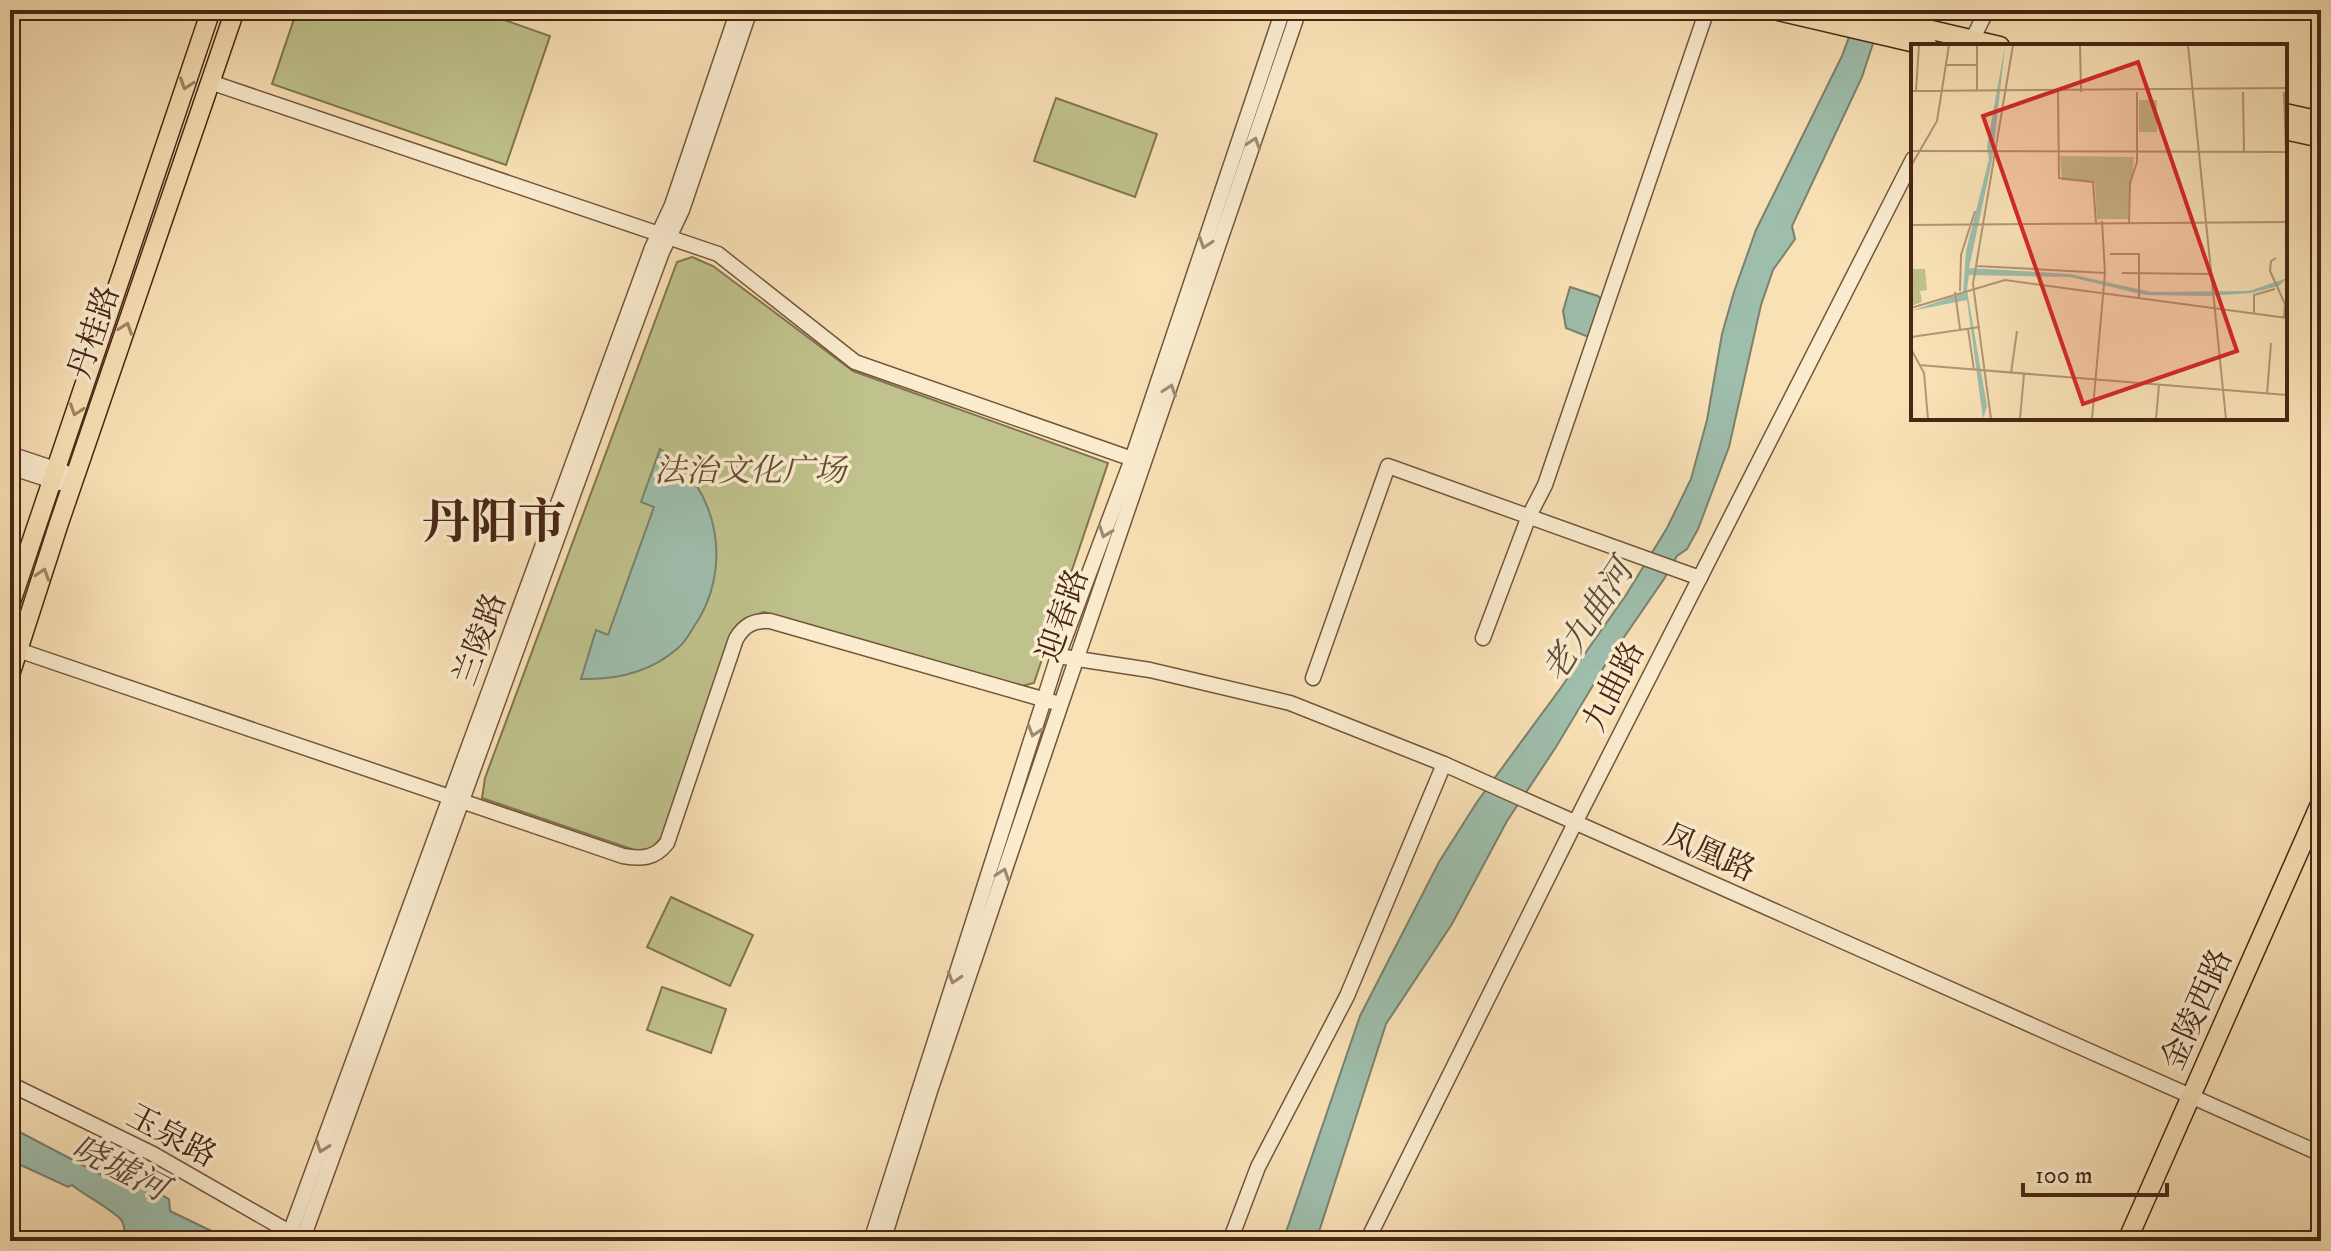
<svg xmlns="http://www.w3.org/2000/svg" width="2331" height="1251" viewBox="0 0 2331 1251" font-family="'IM FELL DW Pica','Noto Serif SC',serif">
<rect width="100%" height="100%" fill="#f9e1b6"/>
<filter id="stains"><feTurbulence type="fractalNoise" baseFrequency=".0025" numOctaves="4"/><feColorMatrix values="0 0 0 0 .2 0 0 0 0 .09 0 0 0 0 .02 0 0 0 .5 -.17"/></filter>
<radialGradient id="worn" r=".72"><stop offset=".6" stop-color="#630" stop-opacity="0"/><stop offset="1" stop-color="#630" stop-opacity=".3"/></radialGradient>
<g fill="#bfc28c" stroke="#837450" stroke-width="2">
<path d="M297,10H476L550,36L506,165L272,84Z"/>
<path d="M1056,98L1157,134L1135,197L1034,161Z"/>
<path d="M692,257L713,266L853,371L1108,463L1034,683L1022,686L764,612C748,617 740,623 731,637L661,838L651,849L640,852L482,798L485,778L677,262Z"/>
<path d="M671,897L753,935L730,986L647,947Z"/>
<path d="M662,987L726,1009L711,1053L647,1030Z"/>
</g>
<g fill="#9ebeac" stroke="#7b816f" stroke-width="2">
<path d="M1859,10H1884L1862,77L1792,226L1795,239L1773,270L1761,305L1729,447L1698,529L1687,549L1677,556L1664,579L1607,662L1556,747L1507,821L1452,924L1386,1024L1316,1241H1283L1360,1016L1439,862L1477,802L1560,689L1626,595L1667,528L1691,479L1707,420L1722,334L1734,292L1756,230L1842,56Z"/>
<path d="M1570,287L1598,296L1603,301L1592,335L1586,336L1566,328L1563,311Z"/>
<path d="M660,449C720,487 734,571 693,628C689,635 684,643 678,648C651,672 616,680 581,679L596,630L608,635L654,507L641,502Z"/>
<path d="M10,1127L117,1183L127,1176L169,1199L170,1211L232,1241H125C125,1234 125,1227 122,1221C115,1211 84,1195 72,1185L68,1187L10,1160Z"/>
</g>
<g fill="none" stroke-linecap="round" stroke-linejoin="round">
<g stroke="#74553c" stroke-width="17">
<g id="minor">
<path d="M1969,46L1987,10"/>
<path d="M210,82L718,254L855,362L1141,462"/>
<path d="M10,454L64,472"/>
<path d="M10,467L59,483"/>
<path d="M1483,638L1529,516L1545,485L1707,10"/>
<path d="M18,650L623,856C641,859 655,859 667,843L736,639C744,625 754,620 770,621L1053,702"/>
<path d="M1058,656L1150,670L1290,703L1444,764L2321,1154"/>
<path d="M1313,678L1388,466L1700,578"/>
<path d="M10,1084L153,1154L298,1237"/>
<path d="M287,1241L652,248L672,205L738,10"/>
<path d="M302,1241L623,357L662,252L682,210L750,10"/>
<path d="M871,1241L1058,656L1132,459L1283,10"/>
<path d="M883,1241L931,1088L1061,704L1299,10"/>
<path d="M1230,1241L1258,1167L1347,996L1444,764"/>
<path d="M1367,1241L1575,823L1913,159"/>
</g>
</g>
<g stroke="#472613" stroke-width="21">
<g id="major">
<path d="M1774,10L1928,46"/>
<path d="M1846,10L2000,46"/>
<path d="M2285,113L2321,121"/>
<path d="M2285,130L2321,138"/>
<path d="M10,605L211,10"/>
<path d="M10,675L59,523L235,10"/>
<path d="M2127,1241L2321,802"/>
</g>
</g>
<use href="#minor" stroke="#fbecd0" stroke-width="14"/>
<use href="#major" stroke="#f9e1b6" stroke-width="18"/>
</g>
<defs><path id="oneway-chevron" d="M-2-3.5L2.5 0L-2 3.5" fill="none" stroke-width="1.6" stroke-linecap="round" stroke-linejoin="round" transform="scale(2)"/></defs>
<g stroke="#a08464">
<use href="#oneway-chevron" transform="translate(186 84) rotate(109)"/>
<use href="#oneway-chevron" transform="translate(126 328) rotate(-71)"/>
<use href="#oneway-chevron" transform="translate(76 410) rotate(109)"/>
<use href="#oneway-chevron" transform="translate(43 574) rotate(-72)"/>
</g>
<g stroke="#a18972">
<use href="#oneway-chevron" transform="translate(1254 143) rotate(-71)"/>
<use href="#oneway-chevron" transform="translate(1205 243) rotate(109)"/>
<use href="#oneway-chevron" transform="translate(1170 390) rotate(-71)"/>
<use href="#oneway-chevron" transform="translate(1105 532) rotate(110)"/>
<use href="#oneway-chevron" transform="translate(1034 731) rotate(108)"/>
<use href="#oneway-chevron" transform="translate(1003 874) rotate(-71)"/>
<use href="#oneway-chevron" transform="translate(954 978) rotate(108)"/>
<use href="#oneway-chevron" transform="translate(322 1147) rotate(110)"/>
</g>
<g text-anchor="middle" stroke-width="7" stroke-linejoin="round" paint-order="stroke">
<g font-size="32" fill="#472613" stroke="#fbecd0">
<text transform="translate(93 332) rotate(-71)" y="11">丹桂路</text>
<text transform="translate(1062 615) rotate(-71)" y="11">迎春路</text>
<text transform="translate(479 639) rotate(-70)" y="11">兰陵路</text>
<text transform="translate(1613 686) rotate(-63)" y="11">九曲路</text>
<text transform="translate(1710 852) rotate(24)" y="11">凤凰路</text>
<text transform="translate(2196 1009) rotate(-66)" y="11">金陵西路</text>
<text transform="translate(172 1135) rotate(28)" y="11">玉泉路</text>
</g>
<g font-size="32" font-style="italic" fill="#654d31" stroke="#fbecd0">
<text x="750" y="481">法治文化广场</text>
</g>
<g font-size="34" font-style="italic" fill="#5d4c39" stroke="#fbecd0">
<text transform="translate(1587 620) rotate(-57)" y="12">老九曲河</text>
<text transform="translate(120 1167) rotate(27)" y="12">哓墟河</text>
</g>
<g font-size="48" font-weight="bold" fill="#472613" stroke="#fbecd0">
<text x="494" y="538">丹阳市</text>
</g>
</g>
<g transform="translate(1911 44)">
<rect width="376" height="376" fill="#f9e1b6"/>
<path d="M228,56H246V88H228ZM149,112L223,113L217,175H186L184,139L151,136ZM0,225H14L16,246L9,247L11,258L0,262Z" fill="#bfc28c"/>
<path d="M94,1L82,112L58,224L159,230L240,248L338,247L376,234L368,242L340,249L297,252L234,251L159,233L58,231L56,246L76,362L72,375L56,256L0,267L52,249L55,207L78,115L76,103Z" fill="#9ebeac"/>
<path fill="none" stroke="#b29675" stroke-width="2" d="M66,1V46M169,1L170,48M277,1L315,375M35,21H66M0,47L376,44M5,47L8,1M147,48L148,134L182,138L185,179M332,48L333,109M373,48L375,108M0,107L376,108M0,122L26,77L38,1M218,180L219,139L226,118V48M0,181L376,178M199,210H228V253M365,214L360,217L359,227L374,260L373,273M66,222L194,229M211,229L300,230M49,247L50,211L64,167M44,248L49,285M0,264L94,236L376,274M343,269V251L364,245M57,285L63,326M0,293L69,283M0,305L13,329L17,375M8,321L376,351M100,329L106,287M356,350L360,299M80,375L62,240L102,1M109,375L113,330M181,375L194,229L191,177M245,375L248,341"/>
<path fill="#d62828" fill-opacity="0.15" stroke="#d62828" stroke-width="4" d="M227,18L326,307L172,360L72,72Z"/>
<rect width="376" height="376" fill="none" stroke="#472613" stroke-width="4"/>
</g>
<rect width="2331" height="1251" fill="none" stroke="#f9e1b6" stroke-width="40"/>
<rect x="12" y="12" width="2307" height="1227" fill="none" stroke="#472613" stroke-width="4"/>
<rect x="20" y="20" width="2291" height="1211" fill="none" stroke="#472613" stroke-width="2"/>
<path d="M2023 1183v12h144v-12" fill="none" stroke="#472613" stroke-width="4"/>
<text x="2035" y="1183" font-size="24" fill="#472613" stroke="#fbecd0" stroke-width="6" paint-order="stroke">100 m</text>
<rect width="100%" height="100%" filter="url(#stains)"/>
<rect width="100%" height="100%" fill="url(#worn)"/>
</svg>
